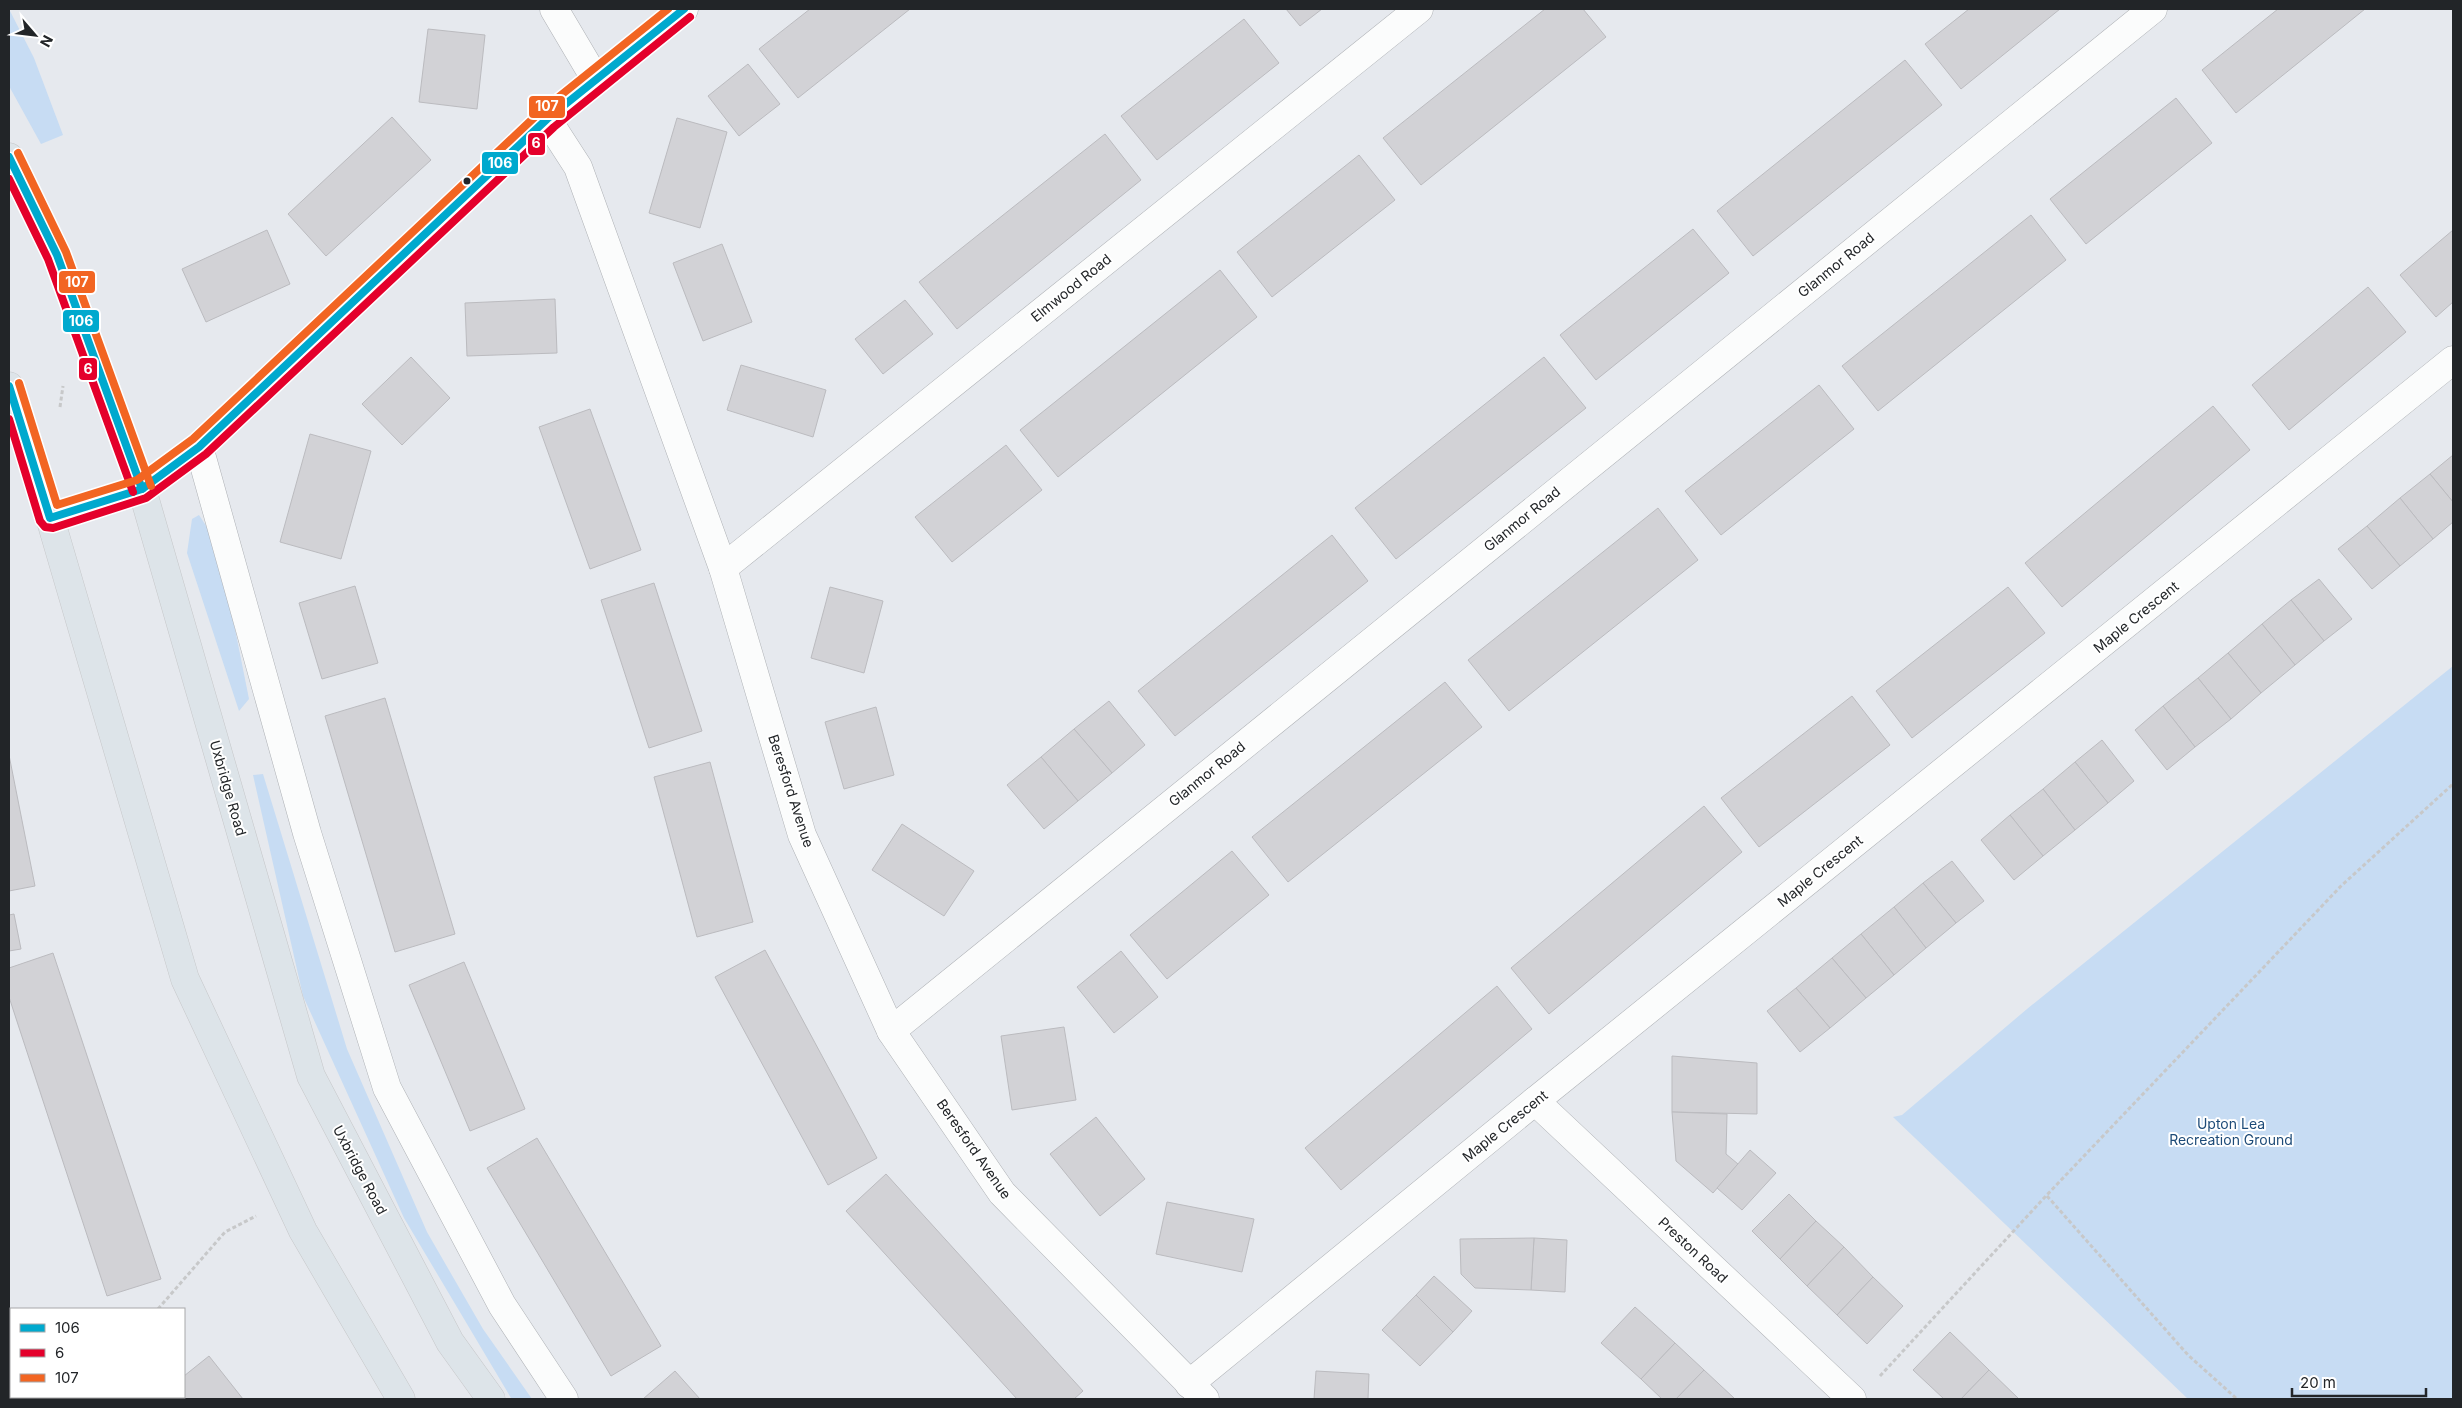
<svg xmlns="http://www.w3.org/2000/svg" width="2462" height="1408" viewBox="0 0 2462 1408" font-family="Inter,sans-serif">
<rect width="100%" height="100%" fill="#e6e9ee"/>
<g fill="#c7dcf3">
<path d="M9,9L34,58L63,135L41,144L9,86Z"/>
<path d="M199,515L218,544L249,699L239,711L187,553L192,519Z"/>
<path d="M2453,666V1399H2188L1893,1117L1902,1115L2027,1009Z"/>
<path d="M263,774L347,1049L427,1232L483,1329L532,1399L511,1398L404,1218L303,996L253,775Z"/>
</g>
<g fill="#d2d2d6" stroke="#bbbbbf">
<path d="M810,9H910L798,98L759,49Z"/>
<path d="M1286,9H1322L1300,26Z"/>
<path d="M1545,9H1583L1606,37L1421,185L1383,138Z"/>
<path d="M1969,9H2060L1961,89L1925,44Z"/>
<path d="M2278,9H2365L2236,113L2202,70Z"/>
<path d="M1244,19L1279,63L1157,160L1121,116Z"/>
<path d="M428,29L485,35L477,109L419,102Z"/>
<path d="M1905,60L1942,105L1753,256L1717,211Z"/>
<path d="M748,64L780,104L739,136L708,96Z"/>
<path d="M2176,98L2212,143L2086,244L2050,199Z"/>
<path d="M392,117L431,160L326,256L288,214Z"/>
<path d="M677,118L727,132L700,228L649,213Z"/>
<path d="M1105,134L1141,180L957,329L919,282Z"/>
<path d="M1359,155L1395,200L1272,297L1237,252Z"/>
<path d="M2031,215L2066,260L1878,411L1842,366Z"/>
<path d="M1693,229L1729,273L1596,380L1560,335Z"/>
<path d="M267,230L290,284L206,322L182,269Z"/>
<path d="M2453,230V302L2436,317L2400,275Z"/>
<path d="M722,244L752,322L703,341L673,263Z"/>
<path d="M1220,270L1257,317L1058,477L1020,430Z"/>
<path d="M2368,287L2406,332L2289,430L2252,385Z"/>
<path d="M555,299L557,353L467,356L465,303Z"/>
<path d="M905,300L933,334L883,374L855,339Z"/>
<path d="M411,357L450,398L402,445L362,404Z"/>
<path d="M1544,357L1586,408L1396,559L1355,508Z"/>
<path d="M741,365L826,390L813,437L727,410Z"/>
<path d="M1819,385L1854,429L1721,535L1685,491Z"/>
<path d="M2213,406L2250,450L2062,607L2025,563Z"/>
<path d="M590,409L641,550L590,569L539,427Z"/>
<path d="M310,434L371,451L341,559L280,542Z"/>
<path d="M1006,445L1042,490L952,562L915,517Z"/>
<path d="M2453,455V502L2430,474Z"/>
<path d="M2430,474L2453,502V522L2433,539L2400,498Z"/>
<path d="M2400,498L2433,539L2400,566L2367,526Z"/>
<path d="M1658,508L1698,560L1509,711L1468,660Z"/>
<path d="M2367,526L2400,566L2372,589L2338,549Z"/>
<path d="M1332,535L1368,581L1175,736L1138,691Z"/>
<path d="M2319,579L2352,619L2324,641L2291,600Z"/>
<path d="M654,583L702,731L649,748L601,600Z"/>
<path d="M355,586L378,663L322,679L299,603Z"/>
<path d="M830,587L883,601L864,673L811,658Z"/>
<path d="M2008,587L2045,633L1912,738L1876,691Z"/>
<path d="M2291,600L2324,641L2295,665L2262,624Z"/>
<path d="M2262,624L2295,665L2261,693L2228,653Z"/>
<path d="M2228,653L2261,693L2231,719L2198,678Z"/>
<path d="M2198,678L2231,719L2195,747L2163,706Z"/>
<path d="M1445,682L1482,727L1288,882L1252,837Z"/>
<path d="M1852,696L1890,745L1759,847L1721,798Z"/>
<path d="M385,698L455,934L395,952L325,716Z"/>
<path d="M1109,701L1145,745L1112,773L1074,729Z"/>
<path d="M2163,706L2195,747L2167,770L2135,730Z"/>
<path d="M876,707L894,775L844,789L825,722Z"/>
<path d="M1074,729L1112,773L1078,801L1041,757Z"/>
<path d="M2102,740L2134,781L2108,803L2075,762Z"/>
<path d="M9,755L35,886L9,891Z"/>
<path d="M1041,757L1078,801L1044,829L1007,785Z"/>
<path d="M710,762L753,922L697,937L654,777Z"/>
<path d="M2075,762L2108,803L2075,830L2043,789Z"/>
<path d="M2043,789L2075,830L2043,856L2010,815Z"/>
<path d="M1704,806L1742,852L1549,1014L1511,968Z"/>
<path d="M2010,815L2043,856L2014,880L1981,840Z"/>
<path d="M902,824L974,871L944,916L872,870Z"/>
<path d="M1232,851L1269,895L1167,979L1130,935Z"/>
<path d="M1952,861L1984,901L1956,923L1923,883Z"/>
<path d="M1923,883L1956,923L1926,948L1894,907Z"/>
<path d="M1894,907L1926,948L1894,975L1861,934Z"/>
<path d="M14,914L21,949L9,951V915Z"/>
<path d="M1861,934L1894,975L1866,998L1832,958Z"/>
<path d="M765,950L877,1158L828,1185L715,977Z"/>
<path d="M1121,951L1158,997L1114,1033L1077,987Z"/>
<path d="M53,953L161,1279L107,1296L9,997V968Z"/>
<path d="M1832,958L1866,998L1830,1028L1796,988Z"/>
<path d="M464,962L525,1109L470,1131L409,985Z"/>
<path d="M1497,986L1532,1029L1341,1190L1305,1148Z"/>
<path d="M1796,988L1830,1028L1800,1052L1767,1011Z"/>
<path d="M1064,1027L1076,1100L1012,1110L1001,1036Z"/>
<path d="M1672,1056L1757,1063V1114L1672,1112Z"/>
<path d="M1672,1112L1727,1114L1726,1154L1738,1164L1713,1193L1676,1161Z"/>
<path d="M1096,1117L1145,1179L1100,1216L1050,1154Z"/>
<path d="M537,1138L661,1346L611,1376L487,1168Z"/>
<path d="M1750,1150L1776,1173L1742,1210L1717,1188Z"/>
<path d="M886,1174L1083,1391L1074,1399H1017L846,1211Z"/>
<path d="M1789,1194L1816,1221L1780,1259L1752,1231Z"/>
<path d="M1167,1202L1254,1219L1242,1272L1156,1254Z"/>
<path d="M1816,1221L1844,1247L1807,1286L1780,1259Z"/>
<path d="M1534,1238L1567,1240L1565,1292L1531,1290Z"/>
<path d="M1534,1238L1531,1290L1475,1288L1461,1274L1460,1239Z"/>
<path d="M1844,1247L1873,1277L1837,1315L1807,1286Z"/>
<path d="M1434,1276L1472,1311L1453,1332L1416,1295Z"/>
<path d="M1873,1277L1903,1306L1867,1344L1837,1315Z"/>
<path d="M1416,1295L1453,1332L1420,1366L1382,1330Z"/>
<path d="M1635,1307L1675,1343L1641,1379L1601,1343Z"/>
<path d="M1950,1332L1989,1370L1961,1399H1944L1913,1370Z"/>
<path d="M1675,1343L1704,1370L1676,1399H1662L1641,1379Z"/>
<path d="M209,1356L243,1399H178L176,1397H184V1376Z"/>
<path d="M1704,1370L1734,1398L1733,1399H1676Z"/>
<path d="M1989,1370L2019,1399H1961Z"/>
<path d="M675,1371L700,1399H643Z"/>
<path d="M1316,1371L1369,1374L1368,1399H1314Z"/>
<path d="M50,1397H124L119,1399H51Z"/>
</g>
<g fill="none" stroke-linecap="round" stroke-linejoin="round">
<g stroke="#aeb1b5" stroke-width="21">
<path id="service" d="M9,1380L11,1379"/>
</g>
<g stroke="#aeb1b5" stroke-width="29">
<g id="minor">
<path d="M554,9L596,80"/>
<path d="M547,119L578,167L723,568L802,835L891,1031L1002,1193L1205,1399"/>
<path d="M199,447L307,833L387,1088L502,1305L564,1399"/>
<path d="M50,518L142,489L199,447L547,119L684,9"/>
<path d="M723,568L1419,9"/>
<path d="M891,1031L2153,9"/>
<path d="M1535,1101L1852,1399"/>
<path d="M1189,1384L1535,1101L2453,360"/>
</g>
</g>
<g stroke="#c6c7c9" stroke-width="29">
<g id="primary">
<path d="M9,157L57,255L142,489L311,1076L450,1342L491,1399"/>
<path d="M9,386L50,518L185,979L303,1231L401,1399"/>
</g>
</g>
<g stroke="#c7c8c9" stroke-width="3" stroke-dasharray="4 2.5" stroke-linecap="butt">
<path d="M60,407L63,386"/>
<path d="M2047,1196L2188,1355L2237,1399"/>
<path d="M158,1309L225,1232L256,1216"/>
<path d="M1880,1376L2044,1198L2341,886L2453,784"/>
</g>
<use href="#service" stroke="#fbfcfc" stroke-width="19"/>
<use href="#minor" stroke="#fbfcfc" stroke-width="28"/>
<use href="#primary" stroke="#dde4e9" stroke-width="28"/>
<g stroke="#fff" stroke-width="11">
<g id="bus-1">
<path d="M9,157L57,255L142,489"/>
<path d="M9,386L50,518L142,489L199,447L547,119L684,9"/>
</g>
</g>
<g stroke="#fff" stroke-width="11">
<g id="bus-2">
<path d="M9,179L48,259L133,492"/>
<path d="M9,419L40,521L45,527L53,528L146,498L206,454L554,127L690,17"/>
</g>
</g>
<g stroke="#fff" stroke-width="11">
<g id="bus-3">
<path d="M18,153L66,252L151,486"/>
<path d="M19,383L57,505L137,480L193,439L540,112L668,9"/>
</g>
</g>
<use href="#bus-1" stroke="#00a9ce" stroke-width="8"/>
<use href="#bus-2" stroke="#e4002b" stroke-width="8"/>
<use href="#bus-3" stroke="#f26522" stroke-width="8"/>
</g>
<circle fill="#222528" stroke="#fff" stroke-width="2" cx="467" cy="181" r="4.5"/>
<g text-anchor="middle" stroke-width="4" stroke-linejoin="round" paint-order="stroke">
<g font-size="14" fill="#222528" stroke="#fff">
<text transform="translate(1836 265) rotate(-39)" y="5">Glanmor Road</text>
<text transform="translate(1071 288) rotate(-39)" y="5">Elmwood Road</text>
<text transform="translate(1522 519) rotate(-39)" y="5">Glanmor Road</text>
<text transform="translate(2136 617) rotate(-39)" y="5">Maple Crescent</text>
<text transform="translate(1207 774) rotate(-39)" y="5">Glanmor Road</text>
<text transform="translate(228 788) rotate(74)" y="5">Uxbridge Road</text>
<text transform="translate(791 791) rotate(72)" y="5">Beresford Avenue</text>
<text transform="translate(1820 871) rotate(-39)" y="5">Maple Crescent</text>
<text transform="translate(1505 1126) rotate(-39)" y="5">Maple Crescent</text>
<text transform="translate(974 1149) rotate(55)" y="5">Beresford Avenue</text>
<text transform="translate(360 1170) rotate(62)" y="5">Uxbridge Road</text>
<text transform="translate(1693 1250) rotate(43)" y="5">Preston Road</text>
</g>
<g font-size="14" fill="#1d4b78" stroke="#fff">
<text x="2231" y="1129">Upton Lea<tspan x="2231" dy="16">Recreation Ground</tspan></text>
</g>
</g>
<g stroke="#fff" stroke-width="2">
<rect x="528" y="95" width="38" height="24" rx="5" fill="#f26522"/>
<rect x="527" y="132" width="19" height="24" rx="5" fill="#e4002b"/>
<rect x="481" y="151" width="38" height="24" rx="5" fill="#00a9ce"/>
<rect x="58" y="270" width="38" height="24" rx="5" fill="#f26522"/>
<rect x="62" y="309" width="38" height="24" rx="5" fill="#00a9ce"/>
<rect x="78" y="357" width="20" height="24" rx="5" fill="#e4002b"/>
</g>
<g font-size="14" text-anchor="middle" font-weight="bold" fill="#fff">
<text x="547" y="111">107</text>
<text x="536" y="148">6</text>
<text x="500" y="168">106</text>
<text x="77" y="287">107</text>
<text x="81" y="326">106</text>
<text x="88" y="374">6</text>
</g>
<rect width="2462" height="1408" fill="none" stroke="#222528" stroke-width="20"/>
<rect x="10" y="1308" width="175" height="90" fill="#ffffff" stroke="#a7a8a9"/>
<rect x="20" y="1324" width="25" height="8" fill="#00a9ce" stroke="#a7a8a9"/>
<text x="55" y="1333" font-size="15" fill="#222528">106</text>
<rect x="20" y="1349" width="25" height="8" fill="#e4002b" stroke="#a7a8a9"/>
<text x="55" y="1358" font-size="15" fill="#222528">6</text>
<rect x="20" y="1374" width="25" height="8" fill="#f26522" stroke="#a7a8a9"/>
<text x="55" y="1383" font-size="15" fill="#222528">107</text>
<g transform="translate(35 35) rotate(118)" stroke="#ffffff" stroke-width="4" paint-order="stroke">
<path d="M0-4L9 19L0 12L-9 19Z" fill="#222528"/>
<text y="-8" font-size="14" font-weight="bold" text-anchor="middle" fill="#222528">N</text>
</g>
<path d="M2292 1388v8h134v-8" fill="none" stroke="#222528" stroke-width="2.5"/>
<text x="2300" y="1388" font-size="15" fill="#222528" stroke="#ffffff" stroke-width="4" paint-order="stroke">20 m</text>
</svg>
